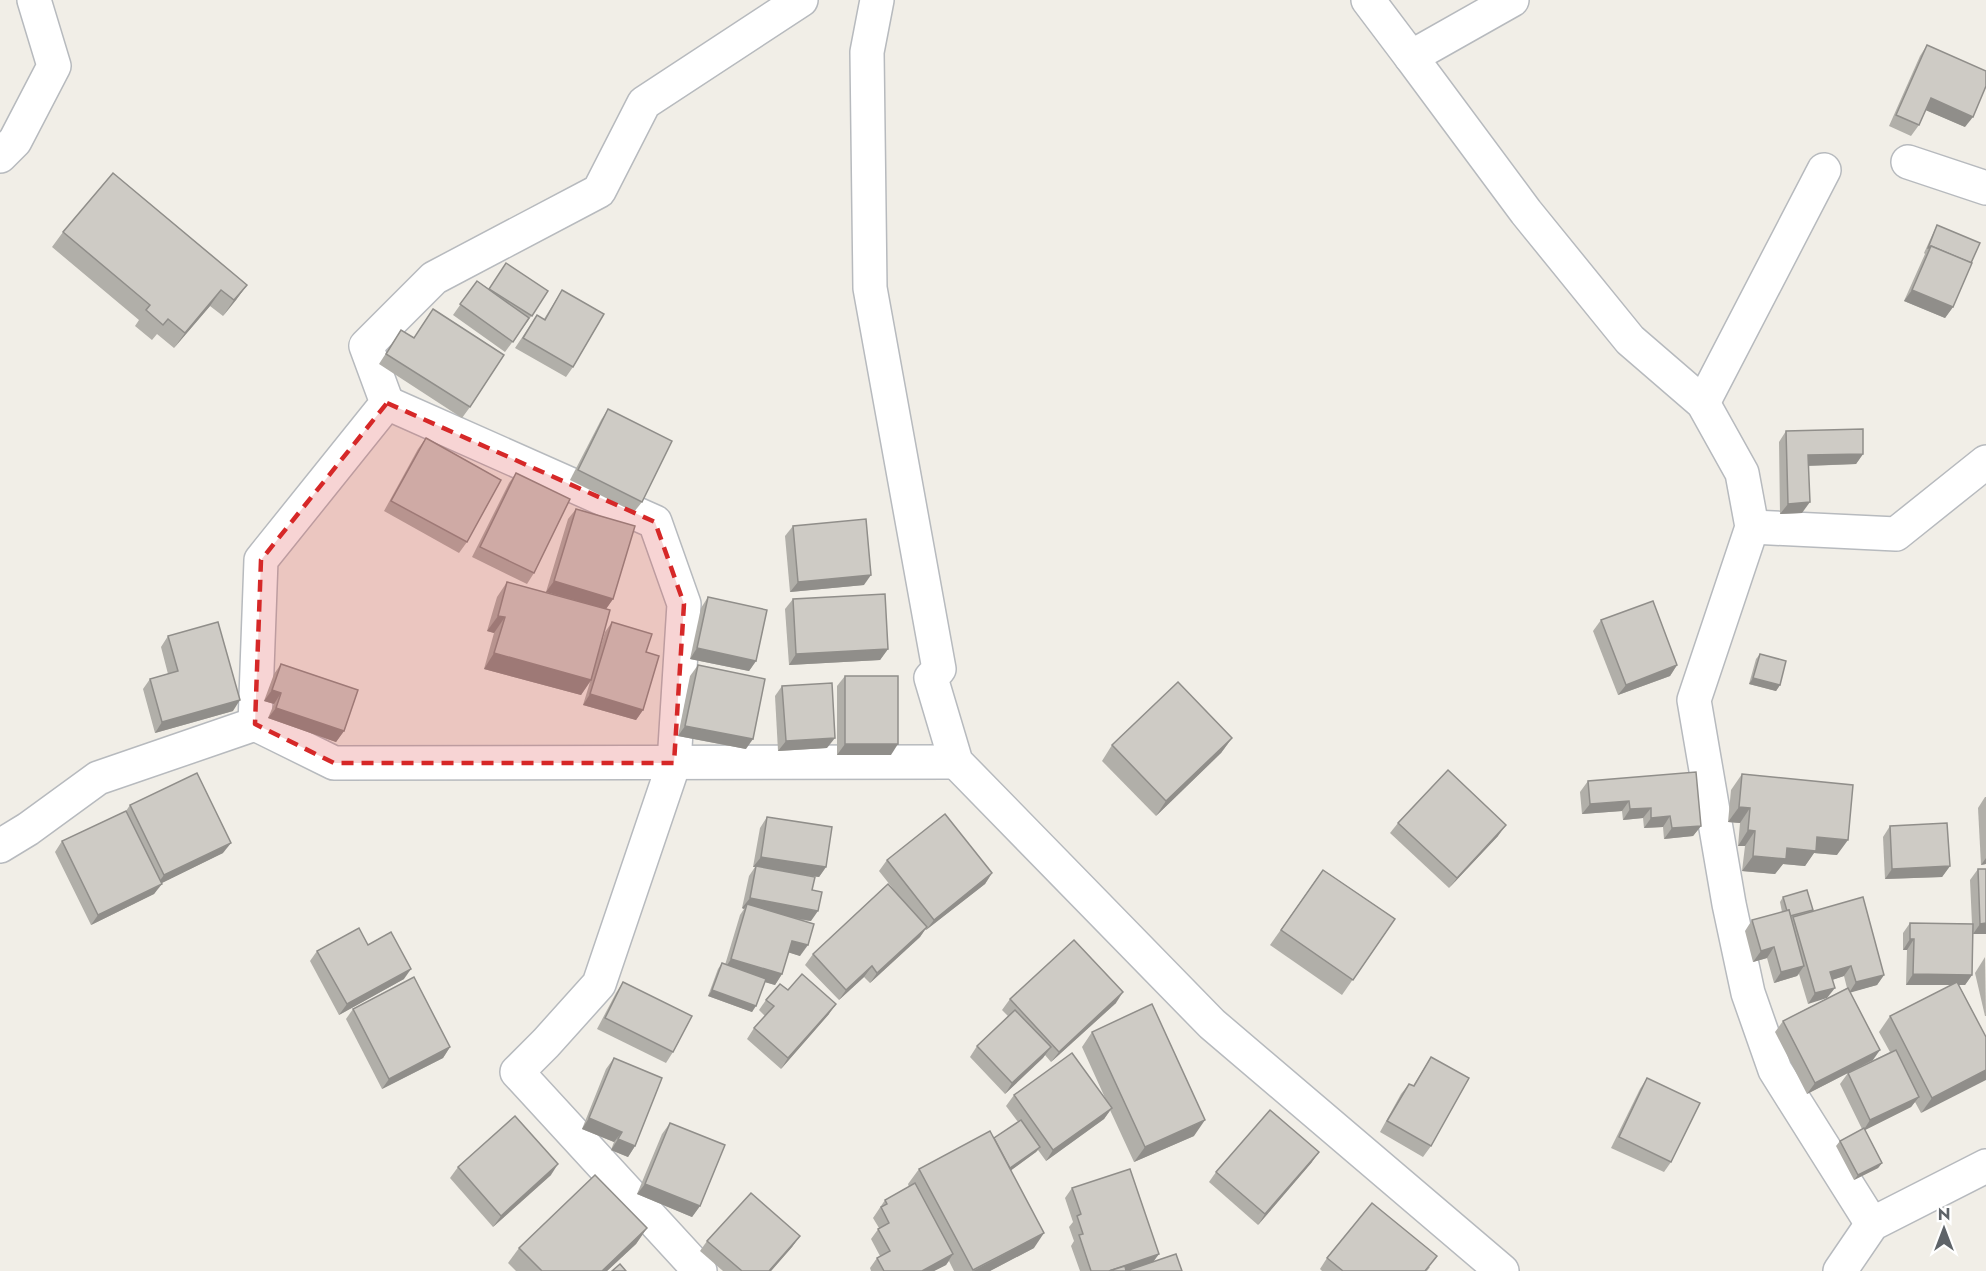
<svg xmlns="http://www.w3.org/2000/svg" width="1986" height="1271" viewBox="0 0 1986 1271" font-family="Jost,sans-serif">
<rect width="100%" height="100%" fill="#f1eee7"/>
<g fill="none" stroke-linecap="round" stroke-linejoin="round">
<g stroke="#b7babe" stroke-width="36">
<g id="minor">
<path d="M877,0L867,52L870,288L939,669L931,678L956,762L1212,1024L1502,1271"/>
<path d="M1368,0L1411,57"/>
<path d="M1512,0L1411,57L1526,212L1630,340L1703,403L1742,473L1752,527L1694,700L1729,904L1748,993L1775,1070L1872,1224"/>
<path d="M0,156L15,141L54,66L34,0"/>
<path d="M1908,162L1986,188"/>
<path d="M387,403L655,522L684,604L674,763L599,984L546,1043L517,1072L700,1271"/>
<path d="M1703,403L1824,170"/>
<path d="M1752,527L1896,534L1986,462"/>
<path d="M255,724L261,560L387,403L366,346L434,278L599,191L644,103L801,0"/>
<path d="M0,846L28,829L98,778L255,724L334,763L956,762"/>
<path d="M1840,1271L1872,1224L1986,1166"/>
</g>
</g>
<use href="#minor" stroke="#fff" stroke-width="33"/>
</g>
<g fill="#b1afa9">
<path d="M1927,45L1965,127L1926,110L1919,125L1911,136L1889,126L1920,56Z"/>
<path d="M1937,225L1953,307L1945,318L1904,301L1925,254L1924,253L1934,231Z"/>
<path d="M63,232L247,285L236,300L223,316L210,306L174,348L157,334L152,340L135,326L139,320L52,247Z"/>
<path d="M477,281L489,289L548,291L528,321L505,352L453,315Z"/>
<path d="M562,290L573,367L566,377L515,348L537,315L544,319Z"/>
<path d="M433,309L470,407L462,418L379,364L401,330L414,338Z"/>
<path d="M608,409L642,502L634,512L570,480L601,420Z"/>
<path d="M1786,431L1863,454L1856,464L1809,466L1802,513L1780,514L1779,442Z"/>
<path d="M426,438L467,542L459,553L384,511L418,449Z"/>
<path d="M516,473L534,573L527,584L472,557L509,483Z"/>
<path d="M576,509L613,599L606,609L600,649L605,632L612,622L646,652L643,710L636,720L583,705L590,682L581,695L484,669L494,633L487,631L497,597L507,582L592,606L546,592L568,519Z"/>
<path d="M793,526L864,585L790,592L785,536Z"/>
<path d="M708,597L756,661L749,671L690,659L701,608Z"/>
<path d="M793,599L888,649L880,660L789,665L785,609Z"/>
<path d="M1601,620L1677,665L1670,676L1618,695L1593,631Z"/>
<path d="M168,636L233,711L155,733L143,689L150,679L168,674L161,647Z"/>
<path d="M1760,654L1780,685L1776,691L1749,684L1756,659Z"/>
<path d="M281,664L344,731L336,742L268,718L274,704L264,701L274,674Z"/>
<path d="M698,665L746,749L678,736L690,676Z"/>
<path d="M845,676L891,755H837V686Z"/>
<path d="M782,686L827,748L778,751L775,696Z"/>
<path d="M1232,738L1221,753L1156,816L1102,761L1112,745Z"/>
<path d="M1742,774L1837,855L1814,853L1805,866L1783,864L1775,874L1742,871L1745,846H1738L1740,823L1728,822L1731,790Z"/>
<path d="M1588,781L1701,826L1693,836L1664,839L1663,827L1644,828L1643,818L1623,820L1622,811L1582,814L1580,792Z"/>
<path d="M1985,797H1986V864L1981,865L1978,808Z"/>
<path d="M130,805L223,853L161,883L154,894L91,925L55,852L62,841L126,811Z"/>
<path d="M767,817L826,867L819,877L812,876V890L811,921L801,920L800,956L788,952L782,974L775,985L765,982L752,1012L708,996L718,969L722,963L725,965L740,915L744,909L742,908L749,876L755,867H753L760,828Z"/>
<path d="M1398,823L1498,836L1449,888L1390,833Z"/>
<path d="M1890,826L1950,866L1942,877L1885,879L1883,837Z"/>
<path d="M887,860L992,873L985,884L926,930L925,929L920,937L870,983L864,977L839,1000L805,965L813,954L902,900L879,871Z"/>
<path d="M1978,869L1986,934H1973L1972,975L1965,985H1959L1986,1037L1921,1113L1915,1102L1911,1107L1865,1130L1882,1163L1878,1168L1854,1180L1836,1146L1840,1141L1862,1129L1840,1084L1848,1073L1807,1094L1775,1032L1783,1021L1847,988L1844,976L1832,980L1808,1004L1799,974L1797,976L1774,983L1767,958L1753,962L1745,931L1752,920L1782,912L1780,902L1783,897L1813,910L1884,975L1877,985L1850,992L1873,1060L1849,1072L1890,1052L1879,1032L1890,1016L1951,985H1906L1907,950H1903V933L1910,923L1972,924L1970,880Z"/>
<path d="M1323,870L1395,919L1342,995L1270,945Z"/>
<path d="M368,945L404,979L339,1015L310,961L317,951Z"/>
<path d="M1985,957L1986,1016H1985L1975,973Z"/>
<path d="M623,982L673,1052L666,1063L597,1029L616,993Z"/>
<path d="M788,990L829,1014L781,1069L747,1039L754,1028L765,1016L759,1010L766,1000Z"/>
<path d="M1010,999L1116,1003L1051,1062L1045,1055L1005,1094L970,1057L977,1046L1008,1016L1002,1010Z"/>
<path d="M353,1009L450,1047L443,1058L382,1089L346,1019Z"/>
<path d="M1092,1032L1194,1136L1134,1162L1110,1110L1104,1119L1046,1161L1038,1150L1036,1152L1011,1170L1034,1248L990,1271H954L949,1261L946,1265L934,1271H871L870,1268L877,1258L880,1256L871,1239L879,1228L873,1218L885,1200L909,1187L908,1184L919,1169L994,1138L1018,1122L1006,1106L1014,1095L1106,1100L1082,1047Z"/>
<path d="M1431,1057V1146L1423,1157L1380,1132L1401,1094L1409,1084L1413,1086Z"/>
<path d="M614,1058L635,1146L628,1157L611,1150L614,1142L582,1129L606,1069Z"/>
<path d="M1647,1078L1671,1162L1664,1172L1611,1148L1640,1089Z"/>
<path d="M670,1123L700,1206L692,1217L637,1194L662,1134Z"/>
<path d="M1312,1162L1258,1225L1209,1182L1216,1172Z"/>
<path d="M458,1167L551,1175L493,1227L450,1178Z"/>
<path d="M1072,1188L1154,1261L1182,1271H1080L1071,1246L1074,1241L1069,1227L1073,1222L1065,1198Z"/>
<path d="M647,1228L636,1244L607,1271H516L508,1263L519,1248Z"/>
<path d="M800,1236L792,1247L771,1271H723L700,1251L707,1241Z"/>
<path d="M1327,1258L1430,1267L1427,1271H1322L1320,1269Z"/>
</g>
<g fill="#908e8a">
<path d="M1931,98L1973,117L1965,127L1923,109Z"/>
<path d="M247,285L236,300L223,316L234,300Z"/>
<path d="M221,290L210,306L174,348L185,333Z"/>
<path d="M1912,290L1953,307L1945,318L1904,301Z"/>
<path d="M1863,454L1856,464L1801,466L1808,455Z"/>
<path d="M1810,502L1802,513L1780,514L1788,504Z"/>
<path d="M871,575L864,585L790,592L798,582Z"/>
<path d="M554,581L613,599L606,609L546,592Z"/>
<path d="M498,616L505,617L494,633L487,631Z"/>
<path d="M697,648L756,661L749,671L690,659Z"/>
<path d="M888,649L880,660L789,665L796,654Z"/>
<path d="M494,653L591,680L581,695L484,669Z"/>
<path d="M1677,665L1670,676L1618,695L1626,685Z"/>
<path d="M1753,678L1780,685L1776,691L1749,684Z"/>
<path d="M272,690L281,693L274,704L264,701Z"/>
<path d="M590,694L643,710L636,720L583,705Z"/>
<path d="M240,700L233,711L155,733L162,722Z"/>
<path d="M276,708L344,731L336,742L268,718Z"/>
<path d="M685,726L753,739L746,749L678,736Z"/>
<path d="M835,738L827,748L778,751L786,741Z"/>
<path d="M1232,738L1221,753L1156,816L1166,801Z"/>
<path d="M845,744H898L891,755H837Z"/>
<path d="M1629,801L1622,811L1582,814L1590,804Z"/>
<path d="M1739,807L1750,808L1740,823L1728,822Z"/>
<path d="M1651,808L1643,818L1623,820L1630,809Z"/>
<path d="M1670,816L1663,827L1644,828L1651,818Z"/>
<path d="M1506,825L1498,836L1449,888L1457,878Z"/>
<path d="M1701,826L1693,836L1664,839L1672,828Z"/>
<path d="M1748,830L1755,831L1745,846H1738Z"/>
<path d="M1817,837L1848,840L1837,855L1814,853L1805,866L1783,864L1775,874L1742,871L1753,856L1787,848Z"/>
<path d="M231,843L223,853L156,886L164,875Z"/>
<path d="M761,857L826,867L819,877L756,868V866L755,867H753Z"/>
<path d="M1986,858V864L1981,865Z"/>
<path d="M1950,866L1942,877L1885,879L1892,869Z"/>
<path d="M992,873L985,884L926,930L934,920Z"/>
<path d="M162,884L154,894L91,925L98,915Z"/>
<path d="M750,898L818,911L811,921L746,909L747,904L744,909L742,908Z"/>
<path d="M1986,923V934H1973L1980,924Z"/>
<path d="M927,927L920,937L870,983L877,973Z"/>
<path d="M1910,939H1914L1907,950H1903Z"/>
<path d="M792,941L808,945L800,956L784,951Z"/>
<path d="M1774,947L1767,958L1753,962L1761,951Z"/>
<path d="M731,959L782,974L775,985L724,970Z"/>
<path d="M872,966L864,977L839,1000L846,990Z"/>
<path d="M1804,966L1797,976L1774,983L1781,972Z"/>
<path d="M1851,966L1844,976L1823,983L1830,972Z"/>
<path d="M411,969L404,979L339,1015L347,1004Z"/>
<path d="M1913,974L1972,975L1965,985H1906Z"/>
<path d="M1884,975L1877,985L1849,993L1856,982Z"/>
<path d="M1835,988L1827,998L1808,1004L1815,993Z"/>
<path d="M712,990L756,1006L752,1012L708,996Z"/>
<path d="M1123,992L1116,1003L1051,1062L1059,1052Z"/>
<path d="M836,1004L829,1014L781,1069L788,1058Z"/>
<path d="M450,1047L443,1058L382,1089L389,1079Z"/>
<path d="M1051,1047L1043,1058L1005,1094L1012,1083Z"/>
<path d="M1880,1050L1873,1060L1807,1094L1815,1083Z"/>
<path d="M1986,1070V1080L1921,1113L1932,1098Z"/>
<path d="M1919,1097L1911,1107L1863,1131L1870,1120Z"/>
<path d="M1112,1108L1104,1119L1046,1161L1053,1150Z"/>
<path d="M589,1118L622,1132L614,1142L582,1129Z"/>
<path d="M1205,1120L1194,1136L1134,1162L1145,1147Z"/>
<path d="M618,1139L635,1146L628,1157L611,1150Z"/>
<path d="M1040,1147L1036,1152L1002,1177L1006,1171Z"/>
<path d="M1319,1152L1312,1162L1258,1225L1265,1214Z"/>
<path d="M1882,1163L1878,1168L1854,1180L1858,1175Z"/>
<path d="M558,1164L551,1175L493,1227L501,1216Z"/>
<path d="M645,1184L700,1206L692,1217L637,1194Z"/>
<path d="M647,1228L636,1244L607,1271H602Z"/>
<path d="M1044,1233L1034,1248L990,1271H973Z"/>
<path d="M800,1236L792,1247L771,1271H769Z"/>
<path d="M953,1254L946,1265L934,1271H922Z"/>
<path d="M1159,1254L1151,1265L1134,1271H1109Z"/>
</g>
<g fill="#cecbc5" stroke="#908e8a" stroke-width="1.5">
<path d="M1927,45L1986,71V86L1973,117L1931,98L1919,125L1896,115Z"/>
<path d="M113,173L247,285L234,300L221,290L185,333L168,319L163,325L146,310L150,305L63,232Z"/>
<path d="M1937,225L1980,243L1971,263L1931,246L1929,248H1928Z"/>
<path d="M1931,246L1972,263L1953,307L1912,290Z"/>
<path d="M506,263L548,291L532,316L489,289Z"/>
<path d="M477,281L529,318L513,342L460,304Z"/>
<path d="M562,290L604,314L573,367L523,338L537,315L545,320Z"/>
<path d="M433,309L504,355L470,407L386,354L401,330L414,338Z"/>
<path d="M608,409L672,441L642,502L578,470Z"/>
<path d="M1863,429V454L1808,455L1810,502L1788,504L1786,431Z"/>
<path d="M426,438L501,480L467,542L391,501Z"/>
<path d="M516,473L570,499L534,573L480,547Z"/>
<path d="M576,509L635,526L613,599L554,581Z"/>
<path d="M866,519L871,575L798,582L793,526Z"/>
<path d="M507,582L610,610L591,680L494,653L505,617L498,616Z"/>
<path d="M885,594L888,649L796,654L793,599Z"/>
<path d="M708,597L767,610L756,661L697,648Z"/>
<path d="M1653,601L1677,665L1626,685L1601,620Z"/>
<path d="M218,622L240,700L162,722L150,679L178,671L168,636Z"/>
<path d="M612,622L652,634L646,652L659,656L643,710L590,694Z"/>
<path d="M1760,654L1786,661L1780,685L1753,678Z"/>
<path d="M281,664L358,690L344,731L276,708L281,693L272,690Z"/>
<path d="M698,665L765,679L753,739L685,726Z"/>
<rect x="845" y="676" width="53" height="68"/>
<path d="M1178,682L1232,738L1166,801L1112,745Z"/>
<path d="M832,683L835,738L786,741L782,686Z"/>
<path d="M1448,770L1506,825L1457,878L1398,823Z"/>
<path d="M1696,772L1701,826L1672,828L1670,816L1651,818V808L1630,809L1629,801L1590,804L1588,781Z"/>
<path d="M197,773L231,843L164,875L130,805Z"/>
<path d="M1742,774L1853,785L1848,840L1817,837L1816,851L1787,848L1786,859L1753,856L1755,831L1748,830L1750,808L1739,807Z"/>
<path d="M126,811L162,884L98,915L62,841Z"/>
<path d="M945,814L992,873L934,920L887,860Z"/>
<path d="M767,817L832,827L826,867L761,857Z"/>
<path d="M1947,823L1950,866L1892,869L1890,826Z"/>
<path d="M756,866L815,877L812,890L822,892L818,911L750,898Z"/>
<path d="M1978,869H1986V923L1980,924Z"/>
<path d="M1323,870L1395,919L1353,980L1281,930Z"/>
<path d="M888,884L927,927L877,973L872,966L846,990L813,954Z"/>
<path d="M1807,890L1813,910L1790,916L1789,910L1787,911L1783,897Z"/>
<path d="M1863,897L1884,975L1856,982L1851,966L1830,972L1835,988L1815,993L1793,917Z"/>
<path d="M747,904L814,924L808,945L792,941L782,974L731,959Z"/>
<path d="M1789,910L1804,966L1781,972L1774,947L1761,951L1752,920Z"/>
<path d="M1910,923L1973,924L1972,975L1913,974L1914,939H1910Z"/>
<path d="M359,928L368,945L391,932L411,969L347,1004L317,951Z"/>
<path d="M1074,940L1123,992L1059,1052L1010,999Z"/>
<path d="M722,963L766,979L756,1006L712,990Z"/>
<path d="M802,974L836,1004L788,1058L754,1028L774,1006L766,1000L780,984L788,990Z"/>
<path d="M414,977L450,1047L389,1079L353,1009Z"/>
<path d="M623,982L692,1016L673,1052L605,1018Z"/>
<path d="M1957,982L1986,1037V1070L1932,1098L1890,1016Z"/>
<path d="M1848,988L1880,1050L1815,1083L1783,1021Z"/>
<path d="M1152,1004L1205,1120L1145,1147L1092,1032Z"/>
<path d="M1015,1010L1051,1047L1012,1083L977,1046Z"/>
<path d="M1896,1050L1919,1097L1870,1120L1848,1073Z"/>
<path d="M1072,1053L1112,1108L1053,1150L1014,1095Z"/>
<path d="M1431,1057L1469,1078L1431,1146L1387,1121L1409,1084L1414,1086Z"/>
<path d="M614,1058L662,1078L635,1146L618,1139L622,1132L589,1118Z"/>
<path d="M1647,1078L1700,1103L1671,1162L1619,1137Z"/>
<path d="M1270,1110L1319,1152L1265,1214L1216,1172Z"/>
<path d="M515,1116L558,1164L501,1216L458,1167Z"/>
<path d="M1021,1120L1040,1147L1010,1168L994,1138Z"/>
<path d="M670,1123L725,1145L700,1206L645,1184Z"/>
<path d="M1864,1128L1882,1163L1858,1175L1840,1141Z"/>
<path d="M990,1131L1044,1233L973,1270L919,1169Z"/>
<path d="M1130,1169L1159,1254L1109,1271H1091L1079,1235L1083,1234L1077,1216L1081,1214L1072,1188Z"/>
<path d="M595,1175L647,1228L602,1271H542L519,1248Z"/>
<path d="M915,1183L953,1254L922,1271H884L877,1258L890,1251L878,1229L889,1223L881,1207L887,1204L885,1200Z"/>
<path d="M751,1193L800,1236L769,1271H742L707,1241Z"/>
<path d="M1372,1203L1437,1256L1425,1271H1343L1327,1258Z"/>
<path d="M1176,1254L1182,1271H1109L1125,1266L1126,1271Z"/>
<path d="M620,1264L626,1271H612Z"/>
</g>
<path fill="#d62828" fill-opacity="0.2" stroke="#d62828" stroke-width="4.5" stroke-dasharray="12 8" stroke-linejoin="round" d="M387,403L655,522L684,604L674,763H334L255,724L261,560Z"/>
<g transform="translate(1944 1229)" stroke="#ffffff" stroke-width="4.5" paint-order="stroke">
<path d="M0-4.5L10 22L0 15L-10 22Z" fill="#5e6368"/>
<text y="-9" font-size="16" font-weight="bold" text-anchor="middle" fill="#5e6368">N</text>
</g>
</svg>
